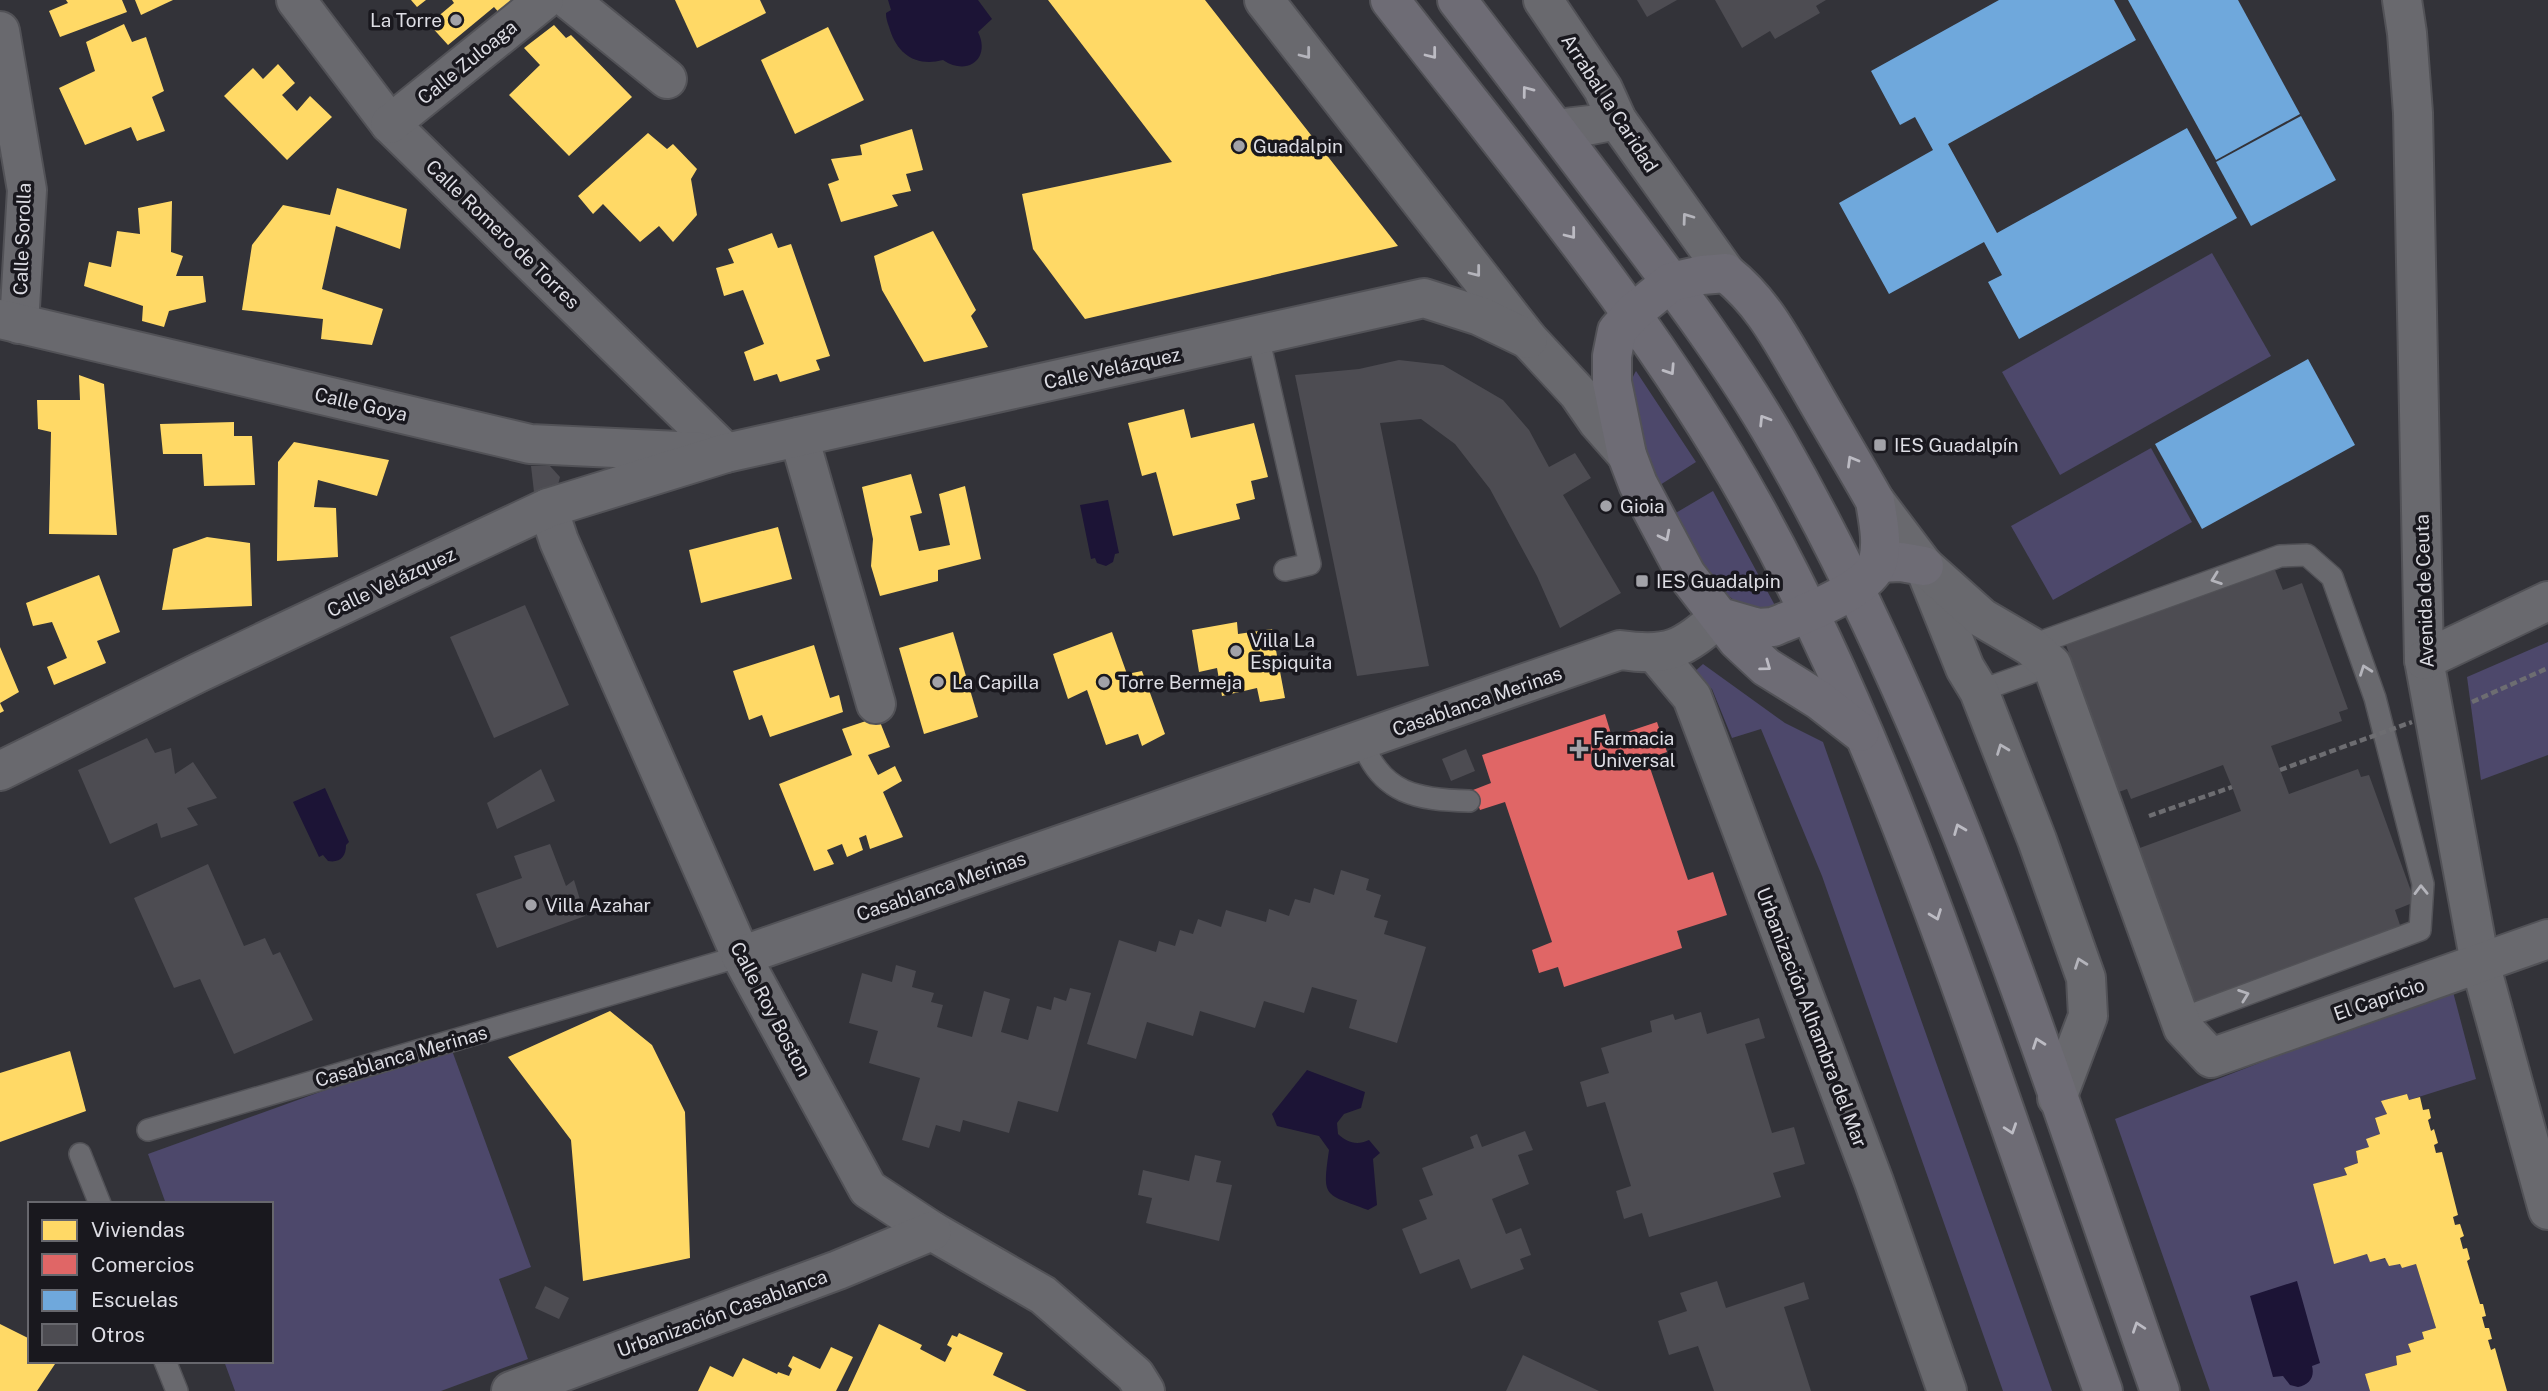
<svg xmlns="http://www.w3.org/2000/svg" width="2548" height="1391" viewBox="0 0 2548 1391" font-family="'Public Sans',sans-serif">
<rect width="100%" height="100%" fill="#333339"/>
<g fill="#4d486b">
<path d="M2212,253L2271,356L2060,475L2002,372Z"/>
<path d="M1636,371L1696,462L1660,485C1647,457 1618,399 1636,371Z"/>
<path d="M2151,448L2192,522L2053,600L2011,526Z"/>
<path d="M1713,491L1778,611C1728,624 1694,549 1674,514Z"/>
<path d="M2548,642V755L2481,780L2467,677Z"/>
<path d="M1703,664L1785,723L1823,742L2052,1391H2003L1822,876L1761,729L1732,738L1712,689L1692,674Z"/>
<path d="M2452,988L2476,1079L2409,1100L2407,1094L2382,1101L2387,1114L2375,1119L2380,1134L2369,1147L2356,1151L2358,1163L2344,1168L2347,1175L2314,1184L2334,1263L2367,1254L2370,1261C2382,1259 2394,1257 2402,1267L2416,1264L2436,1328L2422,1332L2424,1339L2408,1344L2411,1352L2396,1356L2397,1365L2366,1374L2370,1391H2210L2115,1119Z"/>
<path d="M450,1045L531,1267L499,1279L528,1359L441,1391H235L224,1361H271V1204H166L148,1154Z"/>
</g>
<g fill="#1c1436">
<path d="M888,0H978L992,19L978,32C991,58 968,77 943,60C917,67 898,55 890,30C888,23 886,20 886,13L891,10Z"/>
<path d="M1108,500L1119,553L1115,554L1113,562L1106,566L1097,563L1095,558L1091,559L1080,505Z"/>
<path d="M325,788L349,842L346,845C346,857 340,863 328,861L323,855L319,857L293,802Z"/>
<path d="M1307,1070L1365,1092L1361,1108L1344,1114L1337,1123L1338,1134C1347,1142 1356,1146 1369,1140L1380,1153L1373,1159L1377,1205L1368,1210C1324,1193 1322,1199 1329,1150L1319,1136L1277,1126L1272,1114Z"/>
<path d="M2297,1281L2320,1363L2312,1366C2315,1377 2309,1385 2298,1387L2290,1385L2283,1376L2273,1377L2250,1296Z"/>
</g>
<g fill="#ffd966">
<path d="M66,0H122L127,12L60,37L49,11L68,3Z"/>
<path d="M135,0H173L141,15Z"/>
<path d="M411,0H426L417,7Z"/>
<path d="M452,0H513L501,15L494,7L448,45L429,24L454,3Z"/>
<path d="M675,0H760L766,13L697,48Z"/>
<path d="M1048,0H1205L1398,246L1085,319L1033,249L1022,194L1172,162Z"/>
<path d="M124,24L132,42L146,37L164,91L152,97L165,131L137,141L131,127L85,145L59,88L95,71L86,42Z"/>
<path d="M554,25L566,38L571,35L632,97L569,156L509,95L540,65L524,48Z"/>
<path d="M828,27L864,100L795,134L761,60Z"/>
<path d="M278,64L295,83L282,95L297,111L310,96L332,117L287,160L224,96L253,68L263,79Z"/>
<path d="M912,129L923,170L906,174L911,191L892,195L898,206L841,222L828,184L839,180L831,159L862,155L860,145Z"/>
<path d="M648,133L667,149L673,144L697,169L691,179L697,215L673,242L659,226L640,242L603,204L593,214L578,196Z"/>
<path d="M337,188L407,209L400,249L336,226L322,289L383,309L372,345L321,339L323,319L242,310L252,245L283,205L330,215Z"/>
<path d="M172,201L171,252L183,256L176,276H203L206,302L169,311L164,327L142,321L143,306L84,286L89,262L111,267L117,231L140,234L138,208Z"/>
<path d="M933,231L976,310L971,316L988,347L924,362L882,290L874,256Z"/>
<path d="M772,233L778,248L791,244L830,356L816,360L820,370L780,382L777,374L754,381L744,352L764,344L743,290L724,296L716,268L734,263L728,249Z"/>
<path d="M79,375L104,384L117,535L49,534L51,432L38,429L37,400H80Z"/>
<path d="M1184,409L1191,438L1254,423L1268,477L1251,481L1255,499L1236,504L1240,519L1173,536L1156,472L1142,476L1128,423Z"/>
<path d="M234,422V436H252L255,485L204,486L202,454H163L160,424Z"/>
<path d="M294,442L389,460L377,496L318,480L314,507L336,508L338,557L277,561L278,462Z"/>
<path d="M911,474L922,513L910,516L919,551L950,545L939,494L965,486L981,559L938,570V581L880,596L871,566L873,539L862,487Z"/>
<path d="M778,527L792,579L701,603L689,550Z"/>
<path d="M207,537L250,543L252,606L162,610L173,549Z"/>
<path d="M99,575L120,632L97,641L106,663L54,685L47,667L67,658L52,622L33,626L26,603Z"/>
<path d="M1237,622L1238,634L1272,629L1285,698L1260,702L1257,688L1222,696L1217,668L1199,672L1192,630Z"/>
<path d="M953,632L978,717L924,734L899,648Z"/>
<path d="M1112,632L1127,674L1142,671L1165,734L1142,746L1138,734L1106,745L1087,690L1068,699L1053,654Z"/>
<path d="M814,645L830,698L839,695L843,712L770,737L762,715L749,720L733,671Z"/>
<path d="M0,647L19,692L0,703L4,711L0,713Z"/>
<path d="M878,717L890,747L868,755L878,775L895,766L902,781L883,792L903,837L870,849L866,835L859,838L863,850L847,857L842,844L827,850L834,864L814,871L779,784L852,755L842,729Z"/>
<path d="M610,1011L652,1045L685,1112L690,1258L583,1281L571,1140L508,1057Z"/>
<path d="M70,1051L86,1111L0,1142V1073Z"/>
<path d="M2407,1094L2409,1100L2420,1097L2423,1110L2429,1109L2431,1118L2428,1120L2431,1131L2434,1129L2438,1143L2434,1145L2436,1153L2442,1152L2458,1215L2453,1217L2455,1225L2460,1224L2464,1236L2460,1238L2463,1249L2467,1248L2470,1259L2467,1261L2480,1304H2483L2486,1316L2482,1317L2485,1328H2489L2492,1339L2488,1340L2491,1350L2495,1348L2507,1391H2370L2365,1374L2397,1365L2396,1356L2411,1352L2408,1344L2424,1339L2422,1332L2436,1328L2416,1264L2402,1268L2400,1264L2389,1266L2385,1258L2370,1262L2367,1254L2334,1264L2313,1184L2347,1175L2344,1168L2358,1163L2356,1151L2369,1147L2366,1139L2380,1134L2375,1118L2387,1114L2381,1101Z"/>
<path d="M0,1324L30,1339V1361H57L37,1391H0Z"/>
<path d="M879,1324L922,1345L920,1349L945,1362L952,1348L947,1345L952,1335L957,1337L959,1333L1003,1353L993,1375L1027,1391H848Z"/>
<path d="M831,1347L853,1357L836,1391H698L710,1366L733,1377L743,1358L777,1374L778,1372L789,1376L792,1369L788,1366L793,1356L820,1369Z"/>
</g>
<path fill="#e06666" d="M1605,714L1612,737L1657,722L1667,752L1647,759L1688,880L1713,872L1727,915L1677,931L1682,948L1564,987L1558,967L1539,973L1532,950L1552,942L1505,802L1480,810L1473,790L1491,783L1482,755Z"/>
<g fill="#6fa8dc">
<path d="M1999,0H2114L2136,40L1948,144L1997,233L2187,128L2237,218L2019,339L1988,282L2002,275L1984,242L1889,294L1839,203L1933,150L1915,117L1900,125L1871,71Z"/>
<path d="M2128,0H2238L2300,114L2216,160Z"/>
<path d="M2301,116L2336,180L2251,226L2216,162Z"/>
<path d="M2308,359L2355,445L2202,529L2155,444Z"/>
</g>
<g fill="#4d4c52">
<path d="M1637,0H1677L1647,17Z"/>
<path d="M1715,0H1826L1816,6L1820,13L1775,39L1770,31L1742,48Z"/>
<path d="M1399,360L1443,365L1503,400L1529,430L1549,467L1575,453L1591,478L1563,495L1621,593L1560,628L1537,576L1490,489L1455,444L1421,419L1380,423L1429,666L1357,676L1295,375L1359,369Z"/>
<path d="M531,466H550L560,477L558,485L554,490L534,492Z"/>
<path d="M2275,570L2283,590L2302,583L2348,709L2339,712L2342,721L2271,746L2289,794L2358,769L2361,777L2369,775L2415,902L2395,910L2401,928L2193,1003L2137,849L2241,811L2232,787L2223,765L2131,799L2127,789L2119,792L2066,645Z"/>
<path d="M525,605L569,705L494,738L450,637Z"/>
<path d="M147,738L155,753L171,748L175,774L193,762L217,798L187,808L198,825L161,838L157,823L110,844L78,770Z"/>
<path d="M1466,749L1475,771L1451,781L1442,759Z"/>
<path d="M541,769L555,801L497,829L487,803Z"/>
<path d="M550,844L566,886L574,880L585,916L497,948L476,894L522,878L514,856Z"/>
<path d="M208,864L244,946L265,938L273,955L280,952L313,1020L234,1054L200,979L174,988L134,898Z"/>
<path d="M1341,870L1369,879L1366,890L1381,895L1374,917L1388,921L1384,934L1426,947L1397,1043L1349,1028L1357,1000L1312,987L1304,1013L1264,1001L1255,1028L1200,1011L1193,1036L1147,1022L1136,1059L1087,1044L1119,940L1156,952L1159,941L1175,946L1180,930L1193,934L1198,919L1221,927L1226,910L1266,922L1269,909L1289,916L1295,899L1310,903L1314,888L1334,895Z"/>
<path d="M896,965L916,971L912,987L934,993L931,1002L943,1005L937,1027L972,1037L984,991L1010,999L1001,1032L1028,1040L1037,1006L1051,1010L1054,997L1066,1001L1070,988L1091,993L1058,1112L1018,1101L1009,1133L963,1120L960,1132L936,1125L929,1148L902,1140L920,1078L869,1063L878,1031L849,1023L862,973L892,982Z"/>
<path d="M1701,1012L1707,1034L1759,1018L1765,1038L1745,1044L1772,1133L1794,1127L1805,1164L1773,1173L1781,1197L1649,1237L1642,1213L1624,1219L1616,1191L1631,1186L1605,1102L1587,1107L1580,1082L1609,1073L1601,1048L1652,1032L1650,1021L1673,1014L1675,1020Z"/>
<path d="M1525,1131L1533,1150L1518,1155L1529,1184L1492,1199L1506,1234L1521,1228L1531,1255L1520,1259L1524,1269L1471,1289L1459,1259L1420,1274L1402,1229L1427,1219L1419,1200L1433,1195L1422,1168L1474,1148L1470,1137L1477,1134L1482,1147Z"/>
<path d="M1195,1155L1221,1161L1216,1182L1232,1185L1219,1241L1146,1223L1152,1198L1138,1195L1143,1170L1189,1181Z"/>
<path d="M1717,1281L1726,1308L1804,1282L1809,1299L1784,1307L1811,1391H1714L1698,1346L1669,1355L1658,1321L1687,1311L1680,1293Z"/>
<path d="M545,1286L569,1298L559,1319L535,1308Z"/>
<path d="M1523,1355L1599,1391H1506Z"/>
</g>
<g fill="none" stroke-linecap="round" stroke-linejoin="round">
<g stroke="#525257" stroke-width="24">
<g id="service">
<path d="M1258,336L1310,564L1285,570"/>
<path d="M2030,646L2280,556L2307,555L2332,577L2375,698L2423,884L2420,930L2180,1019"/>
<path d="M1979,691L2052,665"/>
<path d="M1362,741C1381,794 1418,800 1469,801"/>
<path d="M148,1130L741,956"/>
<path d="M80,1154L100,1204"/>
<path d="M165,1361L177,1391"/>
</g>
</g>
<g stroke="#525257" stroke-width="42">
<g id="minor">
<path d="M296,0L390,124L726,453"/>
<path d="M569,0L667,79"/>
<path d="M1264,0L1528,339L1578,393L1598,422L1627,455"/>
<path d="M1543,0L1603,89L1617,120L1726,273"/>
<path d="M2402,0L2407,33L2413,113L2424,660L2480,963L2548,1210"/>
<path d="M0,31L27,190L19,324"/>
<path d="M390,124L544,0"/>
<path d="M1556,129L1591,125L1617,120"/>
<path d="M0,319L530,444L700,452"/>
<path d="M799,437L876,704"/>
<path d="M1875,501L1924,566L1965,668L1979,691L2037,840L2086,978L2088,1016L2057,1098"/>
<path d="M548,508L559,541L741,956L868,1189L932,1231L1043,1295L1135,1375L1145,1391"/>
<path d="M1924,566L1982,618L2030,646L2052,665L2183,1028L2211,1058L2548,939"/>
<path d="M1656,654L1692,697L1874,1182L1947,1391"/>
<path d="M2424,660L2548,601"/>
<path d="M0,771L200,672L548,508L726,453L1424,298L1480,316L1528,339"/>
<path d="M741,956L1620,650C1671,657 1681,649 1720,617"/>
<path d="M511,1391L838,1270L932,1231"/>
</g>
</g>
<g stroke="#525257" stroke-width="42">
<g id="primary">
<path d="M1390,0C1518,165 1654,325 1755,508C1851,681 1920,868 1985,1054C2024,1167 2063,1279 2103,1391"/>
<path d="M1457,0C1515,75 1572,151 1629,226C1681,295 1734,366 1777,441C1946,736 2048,1071 2160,1391"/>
<path d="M1878,563L1901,562L1924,566"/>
<path d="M1720,617L1758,628L1773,627C1799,616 1871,590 1878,561C1883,542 1878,520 1875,501C1853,462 1830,424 1808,385C1783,343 1765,304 1726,273L1702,275L1671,282L1633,313L1617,331L1612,356V382L1627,455L1638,484L1686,574L1737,640L1766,667L1819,700L1860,732"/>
</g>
</g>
<g stroke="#6d6d71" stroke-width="4.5" stroke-dasharray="7 3.5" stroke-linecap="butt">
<path d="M2472,702L2548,668"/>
<path d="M2280,770L2340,748"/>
<path d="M2149,816L2232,787"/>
</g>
<use href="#service" stroke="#69696e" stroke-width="21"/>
<use href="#minor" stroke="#69696e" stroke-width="38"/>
<use href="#primary" stroke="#6e6c75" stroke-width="38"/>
<path stroke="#6d6d71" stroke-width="4.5" stroke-dasharray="7 3.5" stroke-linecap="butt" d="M2340,748L2412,722"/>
</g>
<defs><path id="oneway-chevron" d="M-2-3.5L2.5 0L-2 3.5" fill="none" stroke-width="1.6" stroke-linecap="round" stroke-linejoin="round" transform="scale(1.75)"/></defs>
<g stroke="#b4b4bb">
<use href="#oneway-chevron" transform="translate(1306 54) rotate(52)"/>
<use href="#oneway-chevron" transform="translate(1687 218) rotate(-126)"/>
<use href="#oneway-chevron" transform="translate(1476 272) rotate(52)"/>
<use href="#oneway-chevron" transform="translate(2216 579) rotate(160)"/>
<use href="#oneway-chevron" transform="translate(2365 670) rotate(-110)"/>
<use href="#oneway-chevron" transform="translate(2002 749) rotate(-111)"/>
<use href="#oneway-chevron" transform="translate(2421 890) rotate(-91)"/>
<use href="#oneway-chevron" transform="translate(2080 963) rotate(-110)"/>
<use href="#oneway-chevron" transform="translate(2244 995) rotate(-20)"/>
</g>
<g stroke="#bcbbc3">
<use href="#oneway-chevron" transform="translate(1432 54) rotate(52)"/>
<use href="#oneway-chevron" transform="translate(1527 91) rotate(-127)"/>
<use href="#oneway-chevron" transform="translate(1571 234) rotate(52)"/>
<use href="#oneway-chevron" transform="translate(1670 370) rotate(57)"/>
<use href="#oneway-chevron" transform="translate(1764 420) rotate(-122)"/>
<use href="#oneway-chevron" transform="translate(1852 461) rotate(-120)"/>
<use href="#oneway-chevron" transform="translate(1665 536) rotate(63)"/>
<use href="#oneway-chevron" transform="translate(1766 666) rotate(36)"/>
<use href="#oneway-chevron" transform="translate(1959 829) rotate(-112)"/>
<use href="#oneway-chevron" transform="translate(1936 915) rotate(69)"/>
<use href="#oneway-chevron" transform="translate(2038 1043) rotate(-110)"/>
<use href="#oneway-chevron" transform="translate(2011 1129) rotate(71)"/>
<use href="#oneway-chevron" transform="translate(2138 1327) rotate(-109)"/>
</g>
<g fill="#a2a2a8" stroke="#19181e" stroke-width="2.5">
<circle cx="456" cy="20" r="7"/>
<circle cx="1239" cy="146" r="7"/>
<rect x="1873" y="438" width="14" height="14" rx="3.5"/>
<circle cx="1606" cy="506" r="7"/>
<rect x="1635" y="574" width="14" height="14" rx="3.5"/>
<circle cx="1236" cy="651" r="7"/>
<circle cx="938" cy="682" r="7"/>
<circle cx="1104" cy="682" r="7"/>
<path d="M1575.5 738.5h7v7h7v7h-7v7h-7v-7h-7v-7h7z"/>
<circle cx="531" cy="905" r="7"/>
</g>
<g text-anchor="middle" stroke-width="7" stroke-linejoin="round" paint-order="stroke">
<g font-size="19" fill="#dddde4" stroke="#19181e" text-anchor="start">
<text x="442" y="27" text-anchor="end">La Torre</text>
<text x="1253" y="153">Guadalpin</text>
<text x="1894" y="452">IES Guadalpín</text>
<text x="1620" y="513">Gioia</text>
<text x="1656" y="588">IES Guadalpin</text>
<text x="1250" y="647">Villa La<tspan x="1250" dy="22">Espiquita</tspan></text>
<text x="952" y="689">La Capilla</text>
<text x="1118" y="689">Torre Bermeja</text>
<text x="1593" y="745">Farmacia<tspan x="1593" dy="22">Universal</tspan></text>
<text x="545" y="912">Villa Azahar</text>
</g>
<g font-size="19" fill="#dddde4" stroke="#19181e">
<text transform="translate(467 62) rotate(-39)" y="7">Calle Zuloaga</text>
<text transform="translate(1610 103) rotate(57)" y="7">Arrabal la Caridad</text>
<text transform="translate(503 234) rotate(44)" y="7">Calle Romero de Torres</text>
<text transform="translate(22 239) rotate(-88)" y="7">Calle Sorolla</text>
<text transform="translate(1112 368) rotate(-12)" y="7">Calle Velázquez</text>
<text transform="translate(361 404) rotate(13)" y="7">Calle Goya</text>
<text transform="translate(391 582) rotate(-25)" y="7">Calle Velázquez</text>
<text transform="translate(2424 591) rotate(-92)" y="7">Avenida de Ceuta</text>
<text transform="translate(1477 701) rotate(-19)" y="7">Casablanca Merinas</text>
<text transform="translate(941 886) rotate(-19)" y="7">Casablanca Merinas</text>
<text transform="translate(2379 999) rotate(-19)" y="7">El Capricio</text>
<text transform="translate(771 1009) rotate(62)" y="7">Calle Roy Boston</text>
<text transform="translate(1812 1017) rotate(69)" y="7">Urbanización Alhambra del Mar</text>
<text transform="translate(401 1056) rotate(-16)" y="7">Casablanca Merinas</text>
<text transform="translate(722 1313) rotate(-20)" y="7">Urbanización Casablanca</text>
</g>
</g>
<rect x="28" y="1202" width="245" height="161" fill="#19181e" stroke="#67676d" stroke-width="2"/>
<rect x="42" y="1220" width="35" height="21" fill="#ffd966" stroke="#67676d" stroke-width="2"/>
<text x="91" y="1237" font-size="21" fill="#dddde4">Viviendas</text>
<rect x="42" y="1254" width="35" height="21" fill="#e06666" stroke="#67676d" stroke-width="2"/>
<text x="91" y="1272" font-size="21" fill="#dddde4">Comercios</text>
<rect x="42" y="1290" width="35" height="21" fill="#6fa8dc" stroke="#67676d" stroke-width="2"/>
<text x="91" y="1307" font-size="21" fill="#dddde4">Escuelas</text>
<rect x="42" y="1324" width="35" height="21" fill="#4d4c52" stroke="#67676d" stroke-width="2"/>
<text x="91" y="1342" font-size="21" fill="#dddde4">Otros</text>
</svg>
